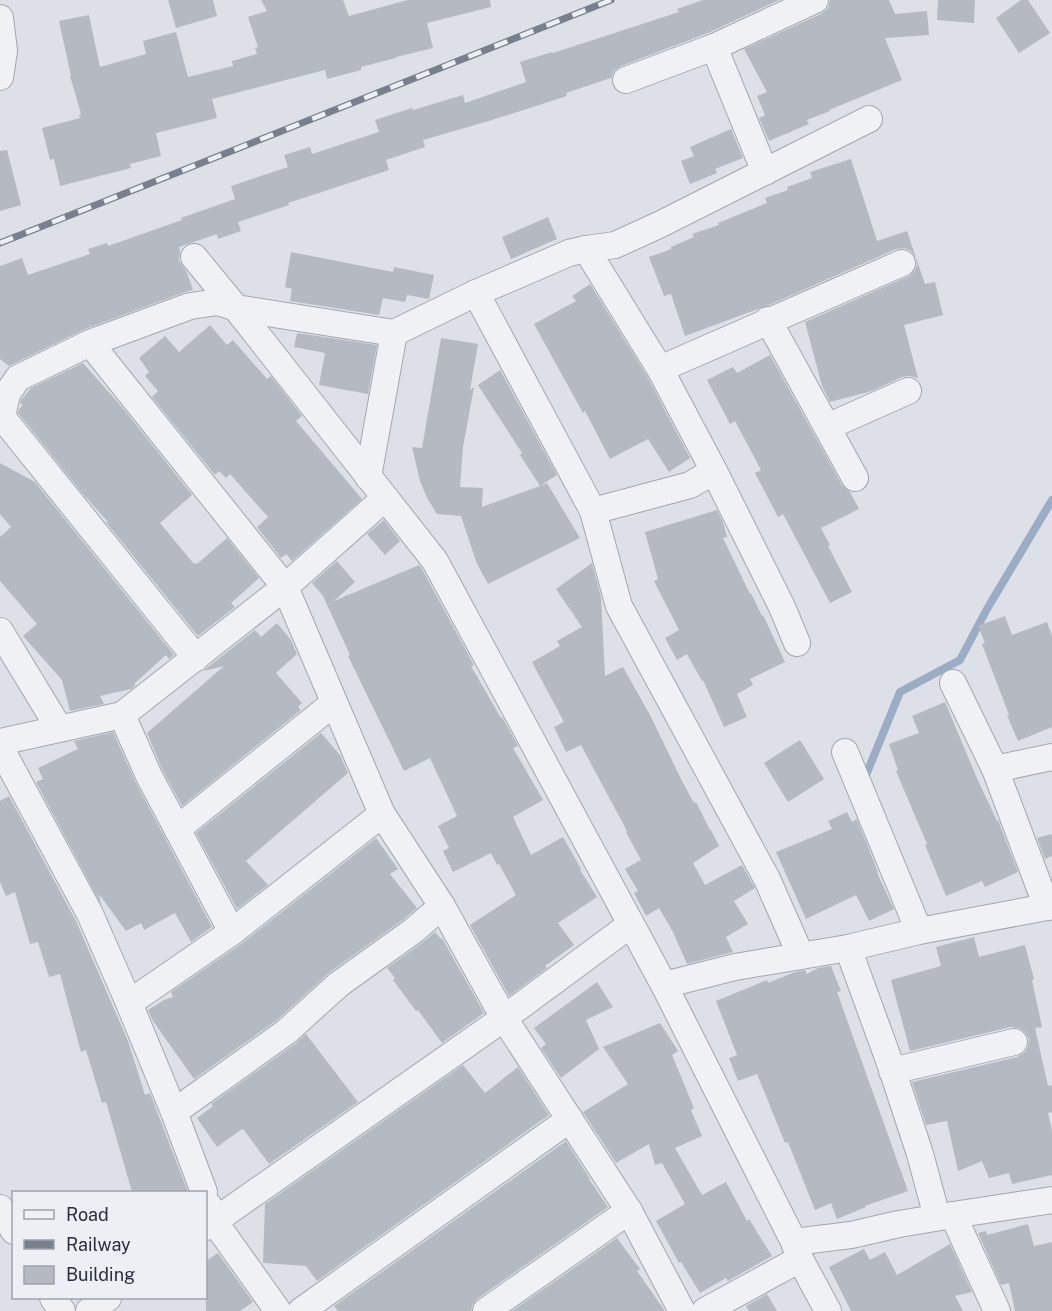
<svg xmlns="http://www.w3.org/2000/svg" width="1052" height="1311" viewBox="0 0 1052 1311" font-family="'Public Sans',sans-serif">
<rect width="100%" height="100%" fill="#dde0e6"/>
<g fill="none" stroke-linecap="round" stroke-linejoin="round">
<path stroke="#9aadc4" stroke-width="8" d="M866,775L900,692L960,660L987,609L1052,500"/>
</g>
<g fill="#b5b9c2">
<path d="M168,0H213L217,16L176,28Z"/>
<path d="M261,0H343L349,16L408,0H490L491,7L427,23L433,48L396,57V58L361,67V70L327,79L325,70L212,99L217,118L156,133L161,156L130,164L131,168L60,186L54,159L50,160L42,128L80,118L79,115L81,114L70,76H71L59,21L89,15L100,67L146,54L143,41L176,32L188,77L233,66L232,61L257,54L255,48L258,47L248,17L267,11Z"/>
<path d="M703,0H779L708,33L621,66L614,71L611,78L566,93L567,96L492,120L423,140L425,147L386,160L389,170L288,203L289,205L238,222L241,231L218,239L217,234L179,247L180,251L179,260L187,273L193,290L185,292L85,329L9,366L0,359V266L22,258L28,275L90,254L88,249L107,243L108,246L182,220L181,218L235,199L231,186L288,167L284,155L310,147L312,154L379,132L375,120L412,108L413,110L463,95L465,103L526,82L520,62L552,52L553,53L679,12L677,9Z"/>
<path d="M830,0H889L895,14L927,11L929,35L885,38L902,80L829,110L830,111L807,120L809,124L769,141L759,118L765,115L757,96L767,92L744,49L821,14L828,8Z"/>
<path d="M938,0H975L974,23L937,20Z"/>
<path d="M1021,0H1028L1050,33L1019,53L996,18Z"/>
<path d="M731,129L743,158L715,169L717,173L690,184L681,161L694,156L690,147Z"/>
<path d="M7,150L21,205L0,211V151Z"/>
<path d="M851,159L877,241L907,231L925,284L935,282L943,315L904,325L918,378L909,376L902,377L872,391L830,402L822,386L805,322L909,276L914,271L917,265L916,258L911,251L904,248L896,249L769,305L685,336L671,294L664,296L649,257L671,249V247L694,237L692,234L719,225L718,223L767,203L765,198L788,190L787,187L812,178L810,172Z"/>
<path d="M548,217L557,239L511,259L502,237Z"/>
<path d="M291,252L393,272L394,267L434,275L429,299L407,295L405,302L383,298L379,315L290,301L292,289L285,287Z"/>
<path d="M590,284L647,376L690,458L669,472L648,439L610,459L585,411L583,413L534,324L576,301L572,296Z"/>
<path d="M210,325L227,345L233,340L267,379L271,376L302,416L296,421L362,499L292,561L286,554L281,558L257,527L268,517L230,474L226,478L219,471L215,475L152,397L158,391L145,376L149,372L139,358L165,336L179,352Z"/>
<path d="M297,333L377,345L368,394L319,385L325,353L294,347Z"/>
<path d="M441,338L478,344L470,390L474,387L463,447L460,487L483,488L482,507L540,486L520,455L522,453L478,385L500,370L557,475L540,486L547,483L580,538L488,584L477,564L461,516L437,514L427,498L420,481L412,447L422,448Z"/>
<path d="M770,355L842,485L850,492L859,509L821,528L830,545L828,546L852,592L830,603L783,514L778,517L755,473L761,470L735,421L730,424L707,380L733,367L737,373Z"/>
<path d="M83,363L122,407L192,495L160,523L194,564L196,563L197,564L227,538L259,578L231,603L235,607L198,636L105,521L109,523L82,493L18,413L19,409L23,405L20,403L21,400L31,388Z"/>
<path d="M0,463L35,482L174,655L169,659L166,655L135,683V686L131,689L100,696L104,704L70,711L62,680L23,636L37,624L0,581V537L11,527L0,514Z"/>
<path d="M717,510L723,522L727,537L723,538L750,594L751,593L762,616L763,615L785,662L750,679L753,685L737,694L747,717L724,727L703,680L702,681L687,654L677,660L665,638L679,630L654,581L658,579L645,532Z"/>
<path d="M384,520L400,541L385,555L367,534Z"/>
<path d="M337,561L355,582L334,601L419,565L422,569L474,665L471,666L501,718L502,717L517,744L518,746L513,748L543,800L513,817L531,855L563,837L581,869L580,870L597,897L558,923L574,945L545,966L547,968L509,996L470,925L516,895L499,864L497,865L491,853L453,872L443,851L449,848L438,826L457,816L430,758L404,771L348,656L350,655L323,596L312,583Z"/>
<path d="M592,563L601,597L605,676L623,667L650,715L682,781L694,803L696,802L710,830H711L719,846L693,863L705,885L742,865L755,888L734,901L748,924L726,937L733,952L687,964L673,932L659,908L646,916L634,893L638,891L625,869L641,860L626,832L627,831L581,745L566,752L554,727L564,722L532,662L560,646L557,641L582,627L556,589Z"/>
<path d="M1005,616L1012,635L1047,622L1052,636V727L1018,741L1007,715H1009L982,644L985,643L978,626Z"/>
<path d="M277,623L291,640L297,654L276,673L302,703L298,707L301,710L182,806L162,769L147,733L224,666L204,671L208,667L255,630L261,637Z"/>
<path d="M945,702L976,776L997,821L998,820L1018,872L985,887L982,881L946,896L925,845L927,844L896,771L898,770L889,744L919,733L912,716Z"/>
<path d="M113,732L136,783L212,927L191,942L175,913L144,930L141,923L126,931L99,894L101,904L36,782L43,779L38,768L78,749L74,741Z"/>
<path d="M321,733L340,755L348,773L246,861L268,885L237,909L196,833Z"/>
<path d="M800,740L824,779L788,802L764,763Z"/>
<path d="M9,796L76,921L128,1041L145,1095L150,1093L188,1192H132L106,1102L102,1103L86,1050L81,1052L60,974L49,977L38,942L30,944L15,892L6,896L0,882V801Z"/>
<path d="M847,812L852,822L857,819L878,872L877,873L894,909L869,921L856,895L806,919L776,852L832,829L828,821Z"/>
<path d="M1052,834V856L1045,859L1037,838Z"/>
<path d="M376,838L398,869L390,874L417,908L404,919L330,972L277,1020L194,1079L153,1021L148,1010L164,1000L173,997L171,992L241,944Z"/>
<path d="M435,932L441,939L442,938L484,1013L442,1043L418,1010L416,1011L393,980L395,978L387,968L422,943Z"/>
<path d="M974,937L979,957L1025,945L1034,979L1032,980L1042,1027L1035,1028L1048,1086L1052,1085V1112L1048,1113L1052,1131V1175L1012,1184L1009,1173L989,1178L982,1161L958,1171L947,1121L926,1125L912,1082L1017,1057L1024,1053L1028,1047L1029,1039L1025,1032L1019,1028L1011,1027L910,1051L891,980L941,966L936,947Z"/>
<path d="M831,966L841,991L837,992L908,1191L865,1206L866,1207L837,1219L831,1203L815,1210L788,1142L785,1143L757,1074L738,1081L729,1058L737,1055L716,1001L767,980L768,983L795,972L805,970L807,974L818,968Z"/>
<path d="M597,982L613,1007L586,1020L599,1049L561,1078L541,1048L546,1044L534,1028Z"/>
<path d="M660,1023L678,1051L672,1055L694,1108L691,1110L702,1136L675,1148L702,1195L726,1182L747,1221L749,1219L772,1256L728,1281L726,1278L700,1293L681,1262L679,1263L656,1221L685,1204L662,1163L655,1165L649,1144L616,1163L583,1112L628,1084L603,1047Z"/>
<path d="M306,1034L358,1102L269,1164L244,1130L242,1129L217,1147L197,1118L213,1106L211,1104L295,1044Z"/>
<path d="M463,1065L485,1093L518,1067L549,1115L317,1281L306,1266L263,1263L265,1204Z"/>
<path d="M566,1141L590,1179H589L608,1207L477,1299L473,1304L471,1311H338L334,1306Z"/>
<path d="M1028,1224L1034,1246L1052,1242V1311H1015L1009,1283L1001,1285L978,1233L986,1231L987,1235Z"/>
<path d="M617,1238L640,1269L637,1271L665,1311H512Z"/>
<path d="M950,1244L972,1292L955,1296L963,1311H851L829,1267L864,1249L870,1260L885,1252L897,1275Z"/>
<path d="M218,1253L253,1302L240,1311H206V1261Z"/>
<path d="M767,1294L777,1311H749L746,1306Z"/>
</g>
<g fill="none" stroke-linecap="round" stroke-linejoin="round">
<g stroke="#a3a7af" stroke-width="28">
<g id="street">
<path d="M0,18L4,51L0,77"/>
<path d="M626,80L714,47"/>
<path d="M765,172L714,47L815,0"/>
<path d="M586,249L615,245L661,224L869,119"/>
<path d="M194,257L236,308L394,333L368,477"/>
<path d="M476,293L593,511L619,606L767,879L801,956"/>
<path d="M768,320L855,478"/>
<path d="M394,333L476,293L569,253L586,249L660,369L714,471L782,607L797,643"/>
<path d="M90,343L285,587L382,814L442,906L504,1018L629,1211L682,1311"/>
<path d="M660,369L902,263"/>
<path d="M2,417L7,394L18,378L90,343L190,306L218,302L236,308L435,561L664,985L794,1242L800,1259L828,1311"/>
<path d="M0,422L2,417L196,658"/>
<path d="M827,427L908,391"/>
<path d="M593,511L690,485L714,471"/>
<path d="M0,631L59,728"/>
<path d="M953,683L995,769L1047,907"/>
<path d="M122,715L149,776L232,932"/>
<path d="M0,742L122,715L285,587L385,498"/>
<path d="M0,747L90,914L129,1003L174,1112L204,1192"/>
<path d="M845,752L919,931"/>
<path d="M995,769L1052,757"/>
<path d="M177,829L334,703"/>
<path d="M848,948L891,1066L920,1154L937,1217"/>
<path d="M664,985L735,967L848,948L919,931L1052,906"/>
<path d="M129,1003L232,932L382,814"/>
<path d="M892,1071L1014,1042"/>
<path d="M174,1112L286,1032L339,984L413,931L442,906"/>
<path d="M209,1206L214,1221L278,1311"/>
<path d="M0,1208L14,1231"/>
<path d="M953,1215L1052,1200"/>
<path d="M206,1227L504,1018L630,925"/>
<path d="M794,1242L851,1235L899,1224L953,1215L997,1311"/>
<path d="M53,1298L62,1311"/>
<path d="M89,1311L108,1298"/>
<path d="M301,1311L570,1119"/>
<path d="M486,1311L629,1211"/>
<path d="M705,1311L800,1259"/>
</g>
</g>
<use href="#street" stroke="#f0f1f5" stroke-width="26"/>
<g stroke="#78808e" stroke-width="7">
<path id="rail" d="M0,243L611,0"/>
</g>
<use href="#rail" stroke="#eceff4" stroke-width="4.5" stroke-dasharray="14" stroke-linecap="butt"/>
</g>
<rect x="12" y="1191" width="195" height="108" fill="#eceff4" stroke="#9ea2aa" stroke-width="1.5"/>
<rect x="24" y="1210" width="30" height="9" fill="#f0f1f5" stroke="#9ea2aa" stroke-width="1.5"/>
<text x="66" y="1221" font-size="18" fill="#282e3b">Road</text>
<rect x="24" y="1240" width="30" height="9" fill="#78808e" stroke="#9ea2aa" stroke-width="1.5"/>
<text x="66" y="1251" font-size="18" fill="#282e3b">Railway</text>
<rect x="24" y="1266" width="30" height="18" fill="#b5b9c2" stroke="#9ea2aa" stroke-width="1.5"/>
<text x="66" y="1281" font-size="18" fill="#282e3b">Building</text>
</svg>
